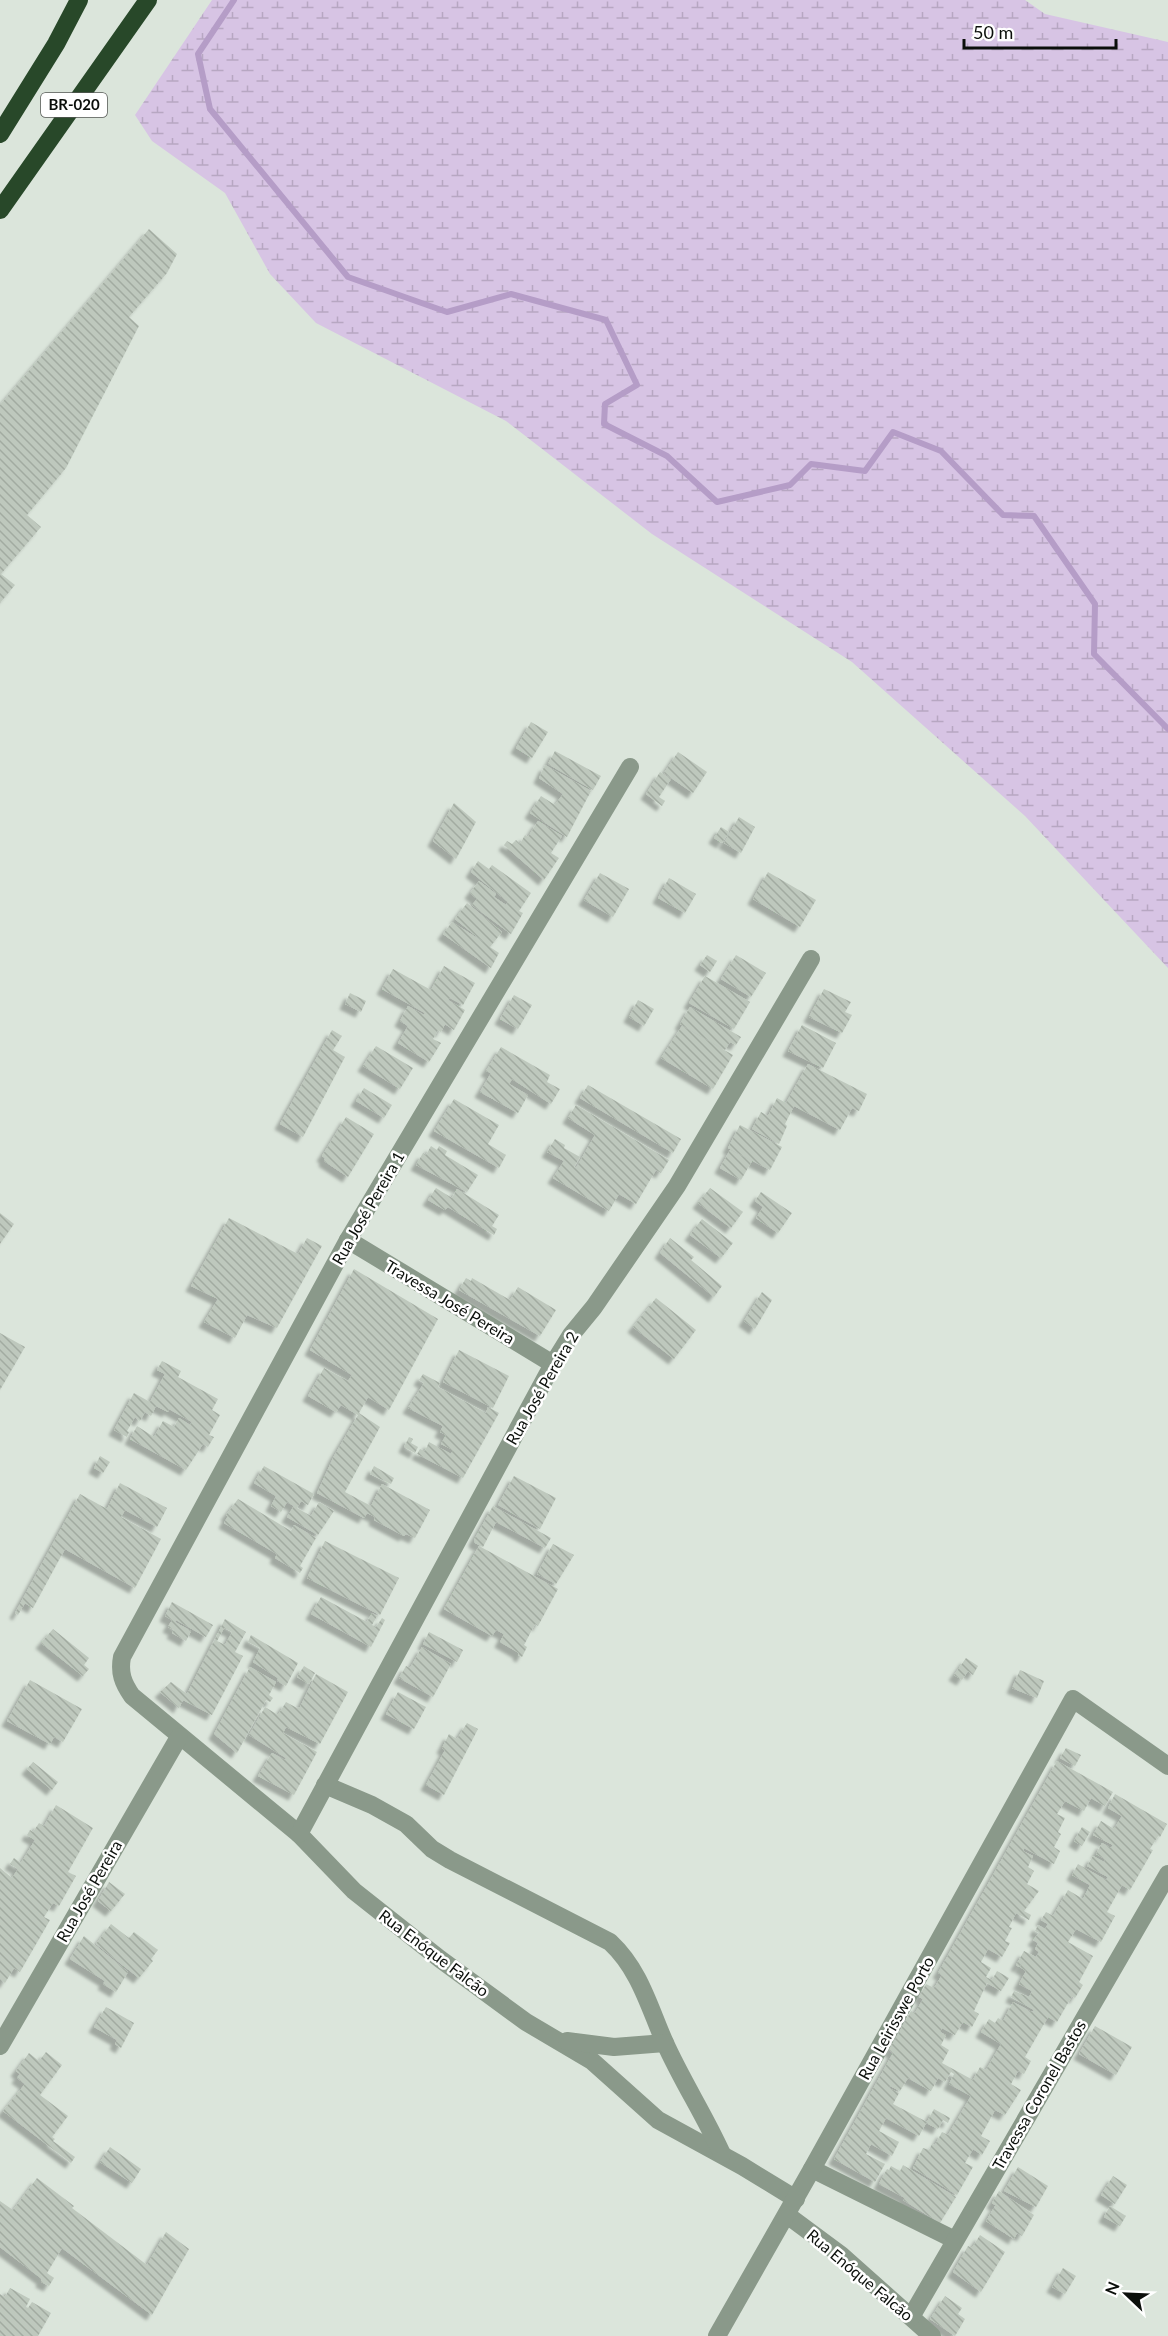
<svg xmlns="http://www.w3.org/2000/svg" width="1168" height="2336" viewBox="0 0 1168 2336" font-family="Lato,sans-serif">
<defs>
<pattern id="wetland-marsh" width="20" height="14" patternUnits="userSpaceOnUse" patternTransform="scale(1.5)"><rect width="20" height="14" fill="#d7c4e4"/><path d="M1 5h8M5 5V1M11 12h8M15 12V8" fill="none" stroke="#b7a7c2"/></pattern>
<pattern id="building-back-hatch" width="6" height="6" patternUnits="userSpaceOnUse" patternTransform="scale(1.5)"><rect width="6" height="6" fill="#bec8bd"/><path d="M-1 5l2 2M0 0l6 6M5-1l2 2" fill="none" stroke="#a2aba1"/></pattern>
<filter id="shadow"><feDropShadow dx="-5.5" dy="5.5" stdDeviation="1.5" flood-color="#0004"/></filter>
</defs>
<rect width="100%" height="100%" fill="#dbe5db"/>
<path fill="url(#wetland-marsh)" d="M212,0H1025L1045,14L1168,42V968L1025,816L852,662L652,534L506,421L316,323L270,274L225,193L152,141L135,115Z"/>
<g fill="none" stroke-linecap="round" stroke-linejoin="round">
<path stroke="#b59dc7" stroke-width="6" d="M234,0L198,54L210,109L348,277L447,312L511,294L606,320L637,385L605,404L604,424L667,456L717,502L790,485L811,464L865,471L893,432L941,451L1003,515L1034,516L1095,604L1094,654L1168,729"/>
</g>
<g fill="url(#building-back-hatch)" fill-rule="evenodd" filter="url(#shadow)">
<path d="M149,229L177,254L167,273L129,317L139,326L66,468L27,515L41,527L1,574L15,585L0,603V405Z"/>
<path d="M531,722L548,732L532,758L516,748Z"/>
<path d="M555,751L601,776L593,790L548,764Z"/>
<path d="M678,752L707,772L693,793L664,773Z"/>
<path d="M545,765L591,791L567,837L530,813L541,796L555,805L563,794L539,778Z"/>
<path d="M660,772L671,779L659,797L665,801L662,806L646,794Z"/>
<path d="M454,803L476,822L456,859L433,841Z"/>
<path d="M739,817L755,827L741,853L724,843Z"/>
<path d="M538,821L562,836L551,853L559,858L544,880L504,845L507,841L512,844L516,840L520,844L525,835L528,837Z"/>
<path d="M721,827L729,832L722,843L714,838Z"/>
<path d="M478,861L489,869L492,865L531,893L519,911L523,913L511,934L472,905L477,899L470,893L479,881L496,894L494,897L506,905L508,902L471,872Z"/>
<path d="M768,872L816,900L800,927L753,899Z"/>
<path d="M600,873L629,889L613,917L584,900Z"/>
<path d="M669,878L696,894L685,913L658,898Z"/>
<path d="M467,903L502,932L490,947L499,953L491,968L443,934L452,922L485,943L455,919Z"/>
<path d="M707,955L717,961L710,972L700,965Z"/>
<path d="M736,955L766,973L751,997L721,979Z"/>
<path d="M444,966L475,983L463,1005L450,998L448,1000L465,1010L454,1030L445,1024L441,1032L438,1030L433,1039L441,1043L429,1062L398,1043L408,1026L400,1021L408,1006L424,1015L425,1013L382,989L393,969L431,990Z"/>
<path d="M705,976L750,1002L734,1029L689,1003Z"/>
<path d="M824,989L851,1002L845,1012L852,1015L842,1033L809,1017Z"/>
<path d="M350,993L366,1001L361,1012L345,1004Z"/>
<path d="M514,995L532,1005L518,1029L500,1019Z"/>
<path d="M638,1000L654,1009L644,1026L629,1017Z"/>
<path d="M690,1007L741,1037L736,1045L730,1042L725,1050L680,1024Z"/>
<path d="M802,1025L836,1043L823,1068L788,1051Z"/>
<path d="M682,1026L733,1055L713,1089L661,1058Z"/>
<path d="M332,1030L342,1036L333,1050L345,1057L303,1137L280,1124Z"/>
<path d="M376,1046L413,1068L400,1089L363,1066Z"/>
<path d="M501,1047L550,1075L547,1082L560,1089L551,1104L512,1079L509,1084L528,1095L518,1113L480,1092L491,1073L486,1071Z"/>
<path d="M808,1064L867,1094L859,1111L852,1108L840,1130L794,1106L785,1124L787,1126L779,1144L752,1129L761,1112L768,1116L777,1098L786,1103Z"/>
<path d="M588,1085L681,1139L673,1153L580,1098Z"/>
<path d="M364,1088L392,1105L384,1118L356,1101Z"/>
<path d="M454,1099L499,1125L488,1144L506,1155L499,1168L434,1131Z"/>
<path d="M576,1105L669,1160L661,1173L656,1170L636,1204L619,1194L609,1211L553,1178L564,1161L547,1152L555,1139L565,1145L564,1148L580,1157L574,1167L576,1168L595,1135L568,1118Z"/>
<path d="M346,1117L374,1134L348,1177L324,1161L325,1158L322,1156Z"/>
<path d="M740,1125L782,1147L770,1170L728,1148Z"/>
<path d="M431,1146L437,1150L439,1146L447,1151L445,1155L478,1175L467,1192L416,1165L423,1153L426,1155Z"/>
<path d="M730,1150L752,1161L741,1180L720,1168Z"/>
<path d="M436,1188L452,1198L457,1189L499,1215L492,1226L497,1229L494,1235L448,1207L445,1210L428,1200Z"/>
<path d="M710,1188L743,1212L731,1228L698,1203Z"/>
<path d="M761,1192L792,1213L778,1233L756,1218L763,1207L755,1201Z"/>
<path d="M0,1213L14,1224L0,1244Z"/>
<path d="M229,1218L298,1254L307,1238L322,1246L277,1328L247,1315L235,1338L204,1322L218,1299L191,1286Z"/>
<path d="M702,1219L733,1243L721,1258L690,1235Z"/>
<path d="M670,1238L694,1257L691,1260L722,1286L714,1297L660,1253Z"/>
<path d="M354,1269L438,1319L389,1410L368,1397L359,1413L380,1427L345,1492L371,1506L382,1484L430,1510L415,1538L406,1534L404,1536L374,1520L375,1517L367,1513L364,1518L317,1493L334,1456L358,1415L341,1405L336,1412L308,1396L324,1368L348,1381L352,1375L310,1350Z"/>
<path d="M466,1278L471,1281L472,1278L510,1300L518,1287L556,1310L540,1336L459,1290Z"/>
<path d="M762,1292L772,1300L755,1329L744,1321Z"/>
<path d="M656,1298L696,1330L674,1359L633,1327Z"/>
<path d="M0,1333L25,1347L0,1390Z"/>
<path d="M459,1350L509,1376L493,1408L443,1382Z"/>
<path d="M162,1361L181,1371L178,1377L218,1399L212,1410L220,1415L209,1435L214,1437L208,1447L203,1444L186,1470L130,1439L137,1426L154,1437L163,1421L174,1427L179,1418L190,1425L192,1422L169,1409L168,1412L156,1406L151,1416L145,1412L140,1421L135,1417L127,1431L129,1432L127,1437L114,1430L134,1393L150,1402L165,1374L157,1370Z"/>
<path d="M423,1374L440,1383L438,1387L486,1413L488,1407L499,1413L463,1478L417,1454L420,1449L425,1451L429,1442L451,1454L453,1450L441,1444L446,1435L440,1432L443,1426L408,1408L424,1383L419,1380Z"/>
<path d="M409,1437L413,1439L411,1443L418,1447L415,1453L404,1447Z"/>
<path d="M100,1456L110,1462L103,1473L94,1468Z"/>
<path d="M264,1466L314,1494L308,1505L301,1501L297,1508L311,1516L319,1502L334,1511L318,1535L287,1517L294,1506L287,1502L281,1512L271,1506L276,1496L254,1483Z"/>
<path d="M374,1466L394,1478L391,1484L370,1474Z"/>
<path d="M514,1476L556,1498L540,1529L498,1505Z"/>
<path d="M120,1483L167,1508L157,1527L125,1510L121,1517L161,1539L135,1588L65,1549L33,1608L25,1603L18,1615L15,1613L80,1494L107,1509Z"/>
<path d="M238,1499L291,1531L294,1525L316,1538L300,1566L303,1568L300,1573L275,1558L277,1554L224,1523L228,1516L226,1515Z"/>
<path d="M493,1506L551,1538L545,1548L496,1522L483,1547L475,1543L474,1540Z"/>
<path d="M325,1541L399,1578L380,1615L307,1578Z"/>
<path d="M553,1544L574,1555L556,1584L537,1574Z"/>
<path d="M479,1546L558,1589L538,1626L535,1624L524,1645L527,1647L522,1657L518,1655L519,1653L500,1642L504,1634L496,1630L492,1636L444,1609Z"/>
<path d="M321,1597L367,1622L372,1613L377,1616L372,1625L376,1627L382,1618L385,1620L371,1647L311,1614Z"/>
<path d="M172,1602L213,1625L206,1637L176,1620L175,1622L191,1631L186,1641L172,1633L174,1630L168,1627L172,1620L165,1616Z"/>
<path d="M225,1619L246,1632L235,1652L243,1656L212,1715L183,1700L179,1708L160,1692L171,1682L187,1694ZM224,1628L232,1632L225,1645L217,1641Z"/>
<path d="M53,1629L89,1658L84,1665L89,1669L83,1676L41,1643Z"/>
<path d="M429,1632L463,1650L457,1662L423,1644Z"/>
<path d="M251,1635L298,1663L286,1686L277,1681L278,1678L253,1662L260,1648L248,1642Z"/>
<path d="M422,1647L451,1664L433,1697L399,1678L406,1666L410,1668Z"/>
<path d="M966,1658L978,1666L973,1675L968,1671L962,1680L954,1675Z"/>
<path d="M304,1666L315,1673L309,1684L297,1677Z"/>
<path d="M250,1667L276,1682L269,1695L273,1698L270,1702L266,1700L237,1753L214,1734Z"/>
<path d="M1020,1670L1044,1681L1037,1698L1012,1688Z"/>
<path d="M316,1674L348,1692L320,1744L286,1727L283,1733L317,1752L294,1795L258,1776L272,1753L285,1760L286,1758L249,1735L265,1707L278,1715L286,1702L297,1708L300,1707Z"/>
<path d="M30,1680L82,1709L63,1742L54,1737L50,1744L7,1721Z"/>
<path d="M398,1692L426,1707L414,1729L386,1714Z"/>
<path d="M467,1723L478,1729L444,1795L426,1785L445,1750L442,1748L449,1734L457,1739Z"/>
<path d="M1066,1748L1081,1755L1075,1766L1060,1758Z"/>
<path d="M1057,1761L1113,1792L1105,1806L1091,1798L1084,1811L1065,1801L1057,1814L1065,1818L1058,1832L1061,1834L1054,1847L1060,1851L1054,1864L1024,1848L1023,1851L1033,1856L1028,1867L1034,1871L1027,1884L1039,1891L1024,1911L1031,1915L1029,1920L1016,1913L1009,1927L1012,1928L1005,1941L1010,1943L1002,1957L988,1949L981,1962L991,1968L986,1977L992,1980L997,1971L1009,1978L1001,1991L987,1983L974,2011L979,2014L972,2027L963,2022L955,2035L942,2028L940,2032L946,2035L941,2045L949,2050L942,2063L973,2080L980,2067L986,2070L1001,2044L981,2032L989,2019L995,2023L998,2018L1003,2021L1013,2002L1032,2012L1034,2010L1011,1997L1014,1991L1029,1997L1032,1991L1019,1984L1026,1971L1020,1967L1025,1959L1019,1967L1016,1965L1024,1951L1036,1957L1039,1952L1035,1949L1038,1943L1033,1940L1039,1933L1035,1931L1038,1925L1045,1929L1048,1924L1041,1920L1046,1912L1053,1916L1068,1890L1083,1899L1090,1885L1072,1875L1078,1864L1106,1880L1108,1877L1087,1866L1093,1856L1104,1862L1105,1859L1096,1854L1102,1843L1111,1848L1113,1845L1093,1835L1101,1821L1114,1829L1122,1816L1108,1808L1115,1794L1167,1824L1160,1837L1158,1836L1150,1849L1153,1850L1130,1890L1122,1885L1107,1912L1115,1916L1101,1942L1076,1929L1068,1942L1093,1956L1079,1982L1083,1985L1075,1998L1072,1996L1057,2022L1048,2017L1025,2057L1031,2061L1024,2074L1018,2071L1011,2084L1021,2090L1005,2115L995,2110L981,2136L990,2141L982,2155L973,2149L965,2163L973,2167L957,2195L913,2168L923,2148L929,2150L932,2144L935,2145L942,2132L948,2135L971,2096L949,2084L954,2074L951,2072L945,2082L938,2078L931,2091L908,2078L900,2091L890,2086L889,2088L899,2093L893,2104L927,2122L934,2109L950,2118L948,2123L943,2120L938,2129L926,2123L919,2136L886,2118L879,2131L899,2142L892,2156L871,2144L866,2154L885,2164L875,2182L834,2159L893,2053L889,2050L911,2011L915,2013L923,1999L919,1997L926,1984L934,1988L942,1975L938,1973Z"/>
<path d="M33,1762L58,1782L52,1790L27,1769Z"/>
<path d="M56,1805L93,1828L68,1872L76,1876L59,1906L53,1903L44,1917L50,1920L20,1972L14,1968L5,1983L0,1979V1868L12,1878L18,1869L10,1864L14,1858L21,1863L35,1840L27,1835L30,1830L33,1832L39,1823L44,1826Z"/>
<path d="M1082,1827L1090,1832L1082,1846L1074,1841Z"/>
<path d="M109,1882L125,1894L111,1911L98,1901Z"/>
<path d="M111,1924L129,1938L134,1932L158,1950L151,1959L153,1961L139,1978L96,1944Z"/>
<path d="M84,1936L128,1972L116,1992L103,1984L105,1981L70,1959Z"/>
<path d="M106,2007L134,2023L121,2048L115,2044L117,2040L94,2027Z"/>
<path d="M1095,2026L1132,2047L1116,2075L1079,2054Z"/>
<path d="M46,2052L62,2065L40,2095L68,2116L52,2137L55,2139L53,2141L75,2157L71,2163L3,2111L25,2084L17,2078L20,2074L16,2071L29,2053L39,2061Z"/>
<path d="M110,2147L141,2169L132,2183L100,2162Z"/>
<path d="M903,2165L956,2197L940,2223L903,2200L905,2198L879,2184L887,2169L889,2170L891,2166L900,2171Z"/>
<path d="M1018,2167L1048,2186L1036,2207L1004,2191Z"/>
<path d="M1113,2176L1127,2185L1115,2204L1101,2195Z"/>
<path d="M37,2178L74,2206L72,2208L147,2265L166,2232L189,2249L152,2315L62,2248L47,2273L54,2278L49,2286L41,2282L42,2279L0,2247V2201L13,2210Z"/>
<path d="M999,2191L1034,2215L1022,2236L1017,2233L1014,2239L986,2221L995,2206L1019,2221L992,2203Z"/>
<path d="M1110,2206L1126,2216L1120,2226L1104,2217Z"/>
<path d="M980,2235L1005,2252L981,2292L953,2272L968,2246L972,2248Z"/>
<path d="M1063,2268L1076,2276L1065,2294L1052,2287Z"/>
<path d="M10,2288L30,2299L26,2307L28,2308L32,2302L51,2313L38,2336H0V2294L5,2297Z"/>
<path d="M945,2296L962,2308L958,2314L965,2319L955,2336L930,2319Z"/>
</g>
<g fill="none" stroke-linecap="round" stroke-linejoin="round">
<g stroke="#8a998a" stroke-width="18">
<path d="M630,767L348,1240L122,1657C119,1673 123,1683 132,1696L299,1834L354,1891L440,1959L526,2022L592,2061L658,2120L742,2166L796,2199"/>
<path d="M348,1240L553,1364"/>
<path d="M325,1785L372,1805L406,1824L432,1849L450,1860L610,1942C640,1970 649,2007 665,2043C682,2081 705,2116 722,2154"/>
<path d="M299,1834L553,1364L571,1335L594,1307L677,1186L811,959"/>
<path d="M567,2041L614,2047L665,2043"/>
<path d="M0,2046L179,1737"/>
<path d="M812,2169L955,2240"/>
<path d="M787,2215L841,2255L932,2336"/>
<path d="M911,2317L1168,1874"/>
<path d="M717,2336L812,2169L1073,1699L1168,1766"/>
</g>
<g stroke="#284829" stroke-width="18">
<path d="M0,134L56,44L79,0"/>
<path d="M0,210L148,0"/>
</g>
</g>
<g text-anchor="middle" stroke-width="5" stroke-linejoin="round" paint-order="stroke">
<rect fill="#fff" stroke="#545754" stroke-width="1.5" x="41" y="93" width="66" height="24" rx="4.5"/>
<g font-size="15" font-weight="bold" fill="#0b0f0b">
<text x="74" y="110">BR-020</text>
</g>
<g font-size="16" fill="#0b0f0b" stroke="#fff">
<text transform="translate(368 1208) rotate(-60)" y="6">Rua José Pereira 1</text>
<text transform="translate(450 1302) rotate(31)" y="6">Travessa José Pereira</text>
<text transform="translate(542 1388) rotate(-60)" y="6">Rua José Pereira 2</text>
<text transform="translate(89 1891) rotate(-60)" y="6">Rua José Pereira</text>
<text transform="translate(434 1953) rotate(37)" y="6">Rua Enóque Falcão</text>
<text transform="translate(896 2018) rotate(-61)" y="6">Rua Leirisswe Porto</text>
<text transform="translate(1039 2095) rotate(-60)" y="6">Travessa Coronel Bastos</text>
<text transform="translate(860 2275) rotate(40)" y="6">Rua Enóque Falcão</text>
</g>
</g>
<g transform="translate(1126 2294) rotate(293)" stroke="#ffffff" stroke-width="4.5" paint-order="stroke">
<path d="M0-4.5L10 22L0 15L-10 22Z" fill="#0b0f0b"/>
<text y="-9" font-size="16" font-weight="bold" text-anchor="middle" fill="#0b0f0b">N</text>
</g>
<path d="M964 39v9h152v-9" fill="none" stroke="#0b0f0b" stroke-width="3"/>
<text x="973" y="39" font-size="18" fill="#0b0f0b" stroke="#ffffff" stroke-width="4.5" paint-order="stroke">50 m</text>
</svg>
